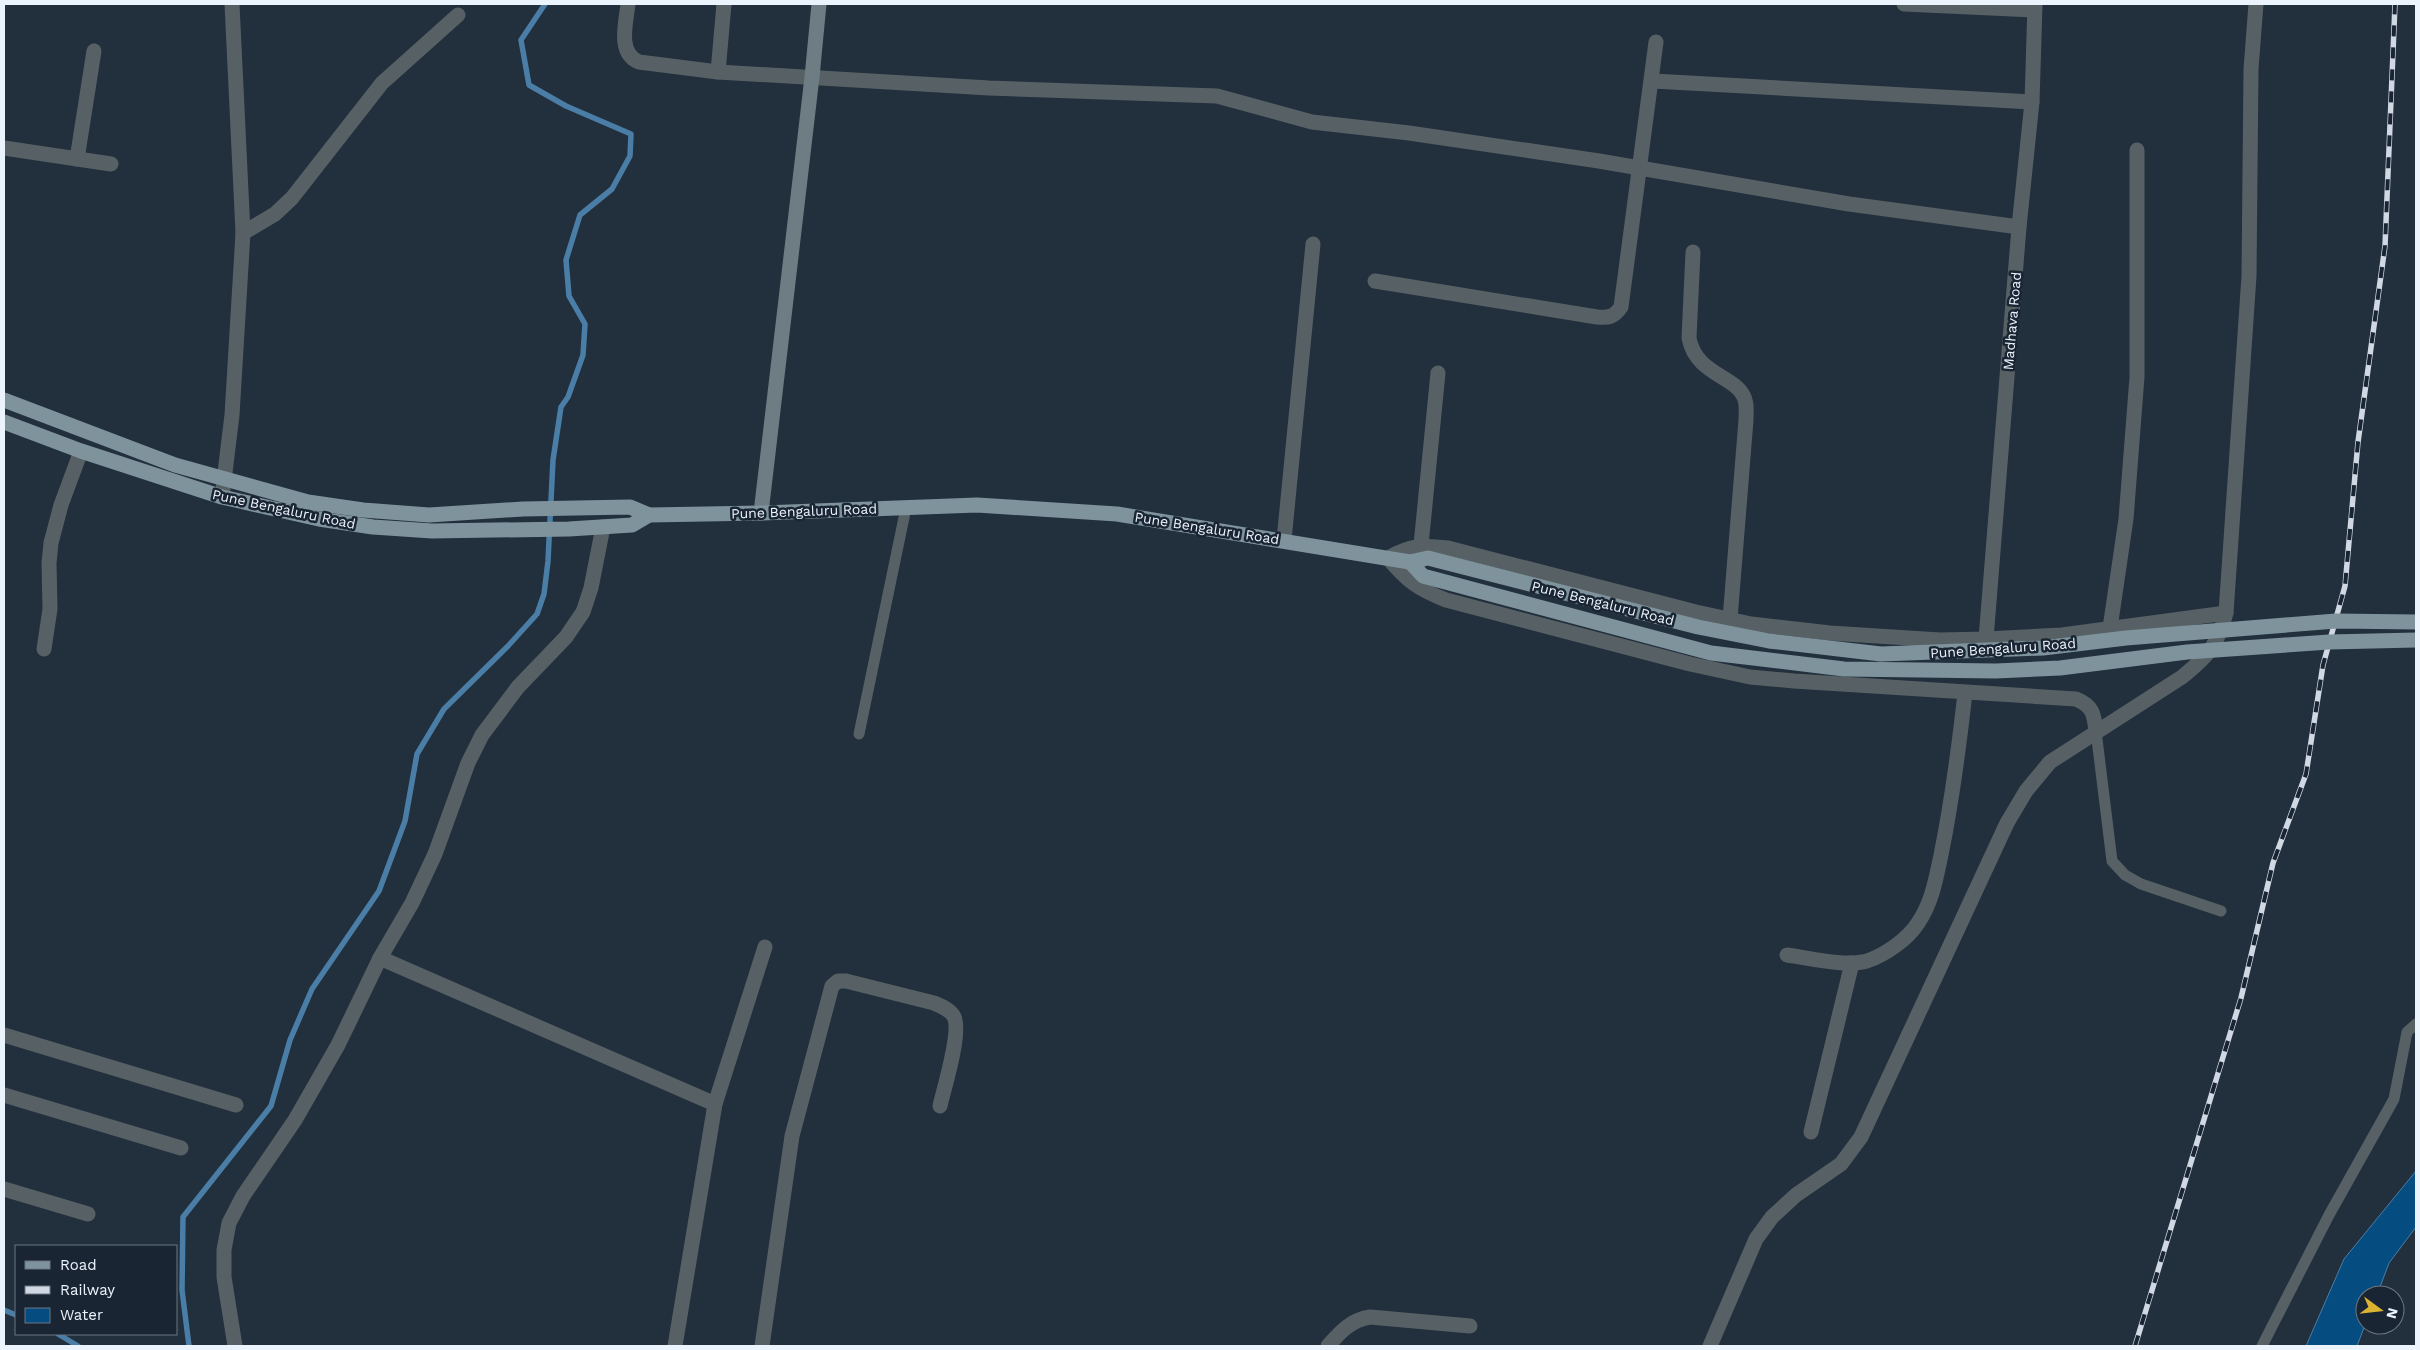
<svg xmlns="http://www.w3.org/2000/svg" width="2420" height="1350" viewBox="0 0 2420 1350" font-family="'Work Sans',sans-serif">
<rect width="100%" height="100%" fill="#222f3d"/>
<path fill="#054c80" stroke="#4a7ea6" d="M2416,1171V1227L2389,1263L2377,1295H2365V1325L2357,1346H2306L2344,1259Z"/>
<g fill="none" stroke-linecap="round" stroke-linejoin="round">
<g stroke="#4a7ea6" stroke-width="5.5">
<path d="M4,1310L16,1315"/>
<path d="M58,1334L78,1346"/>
<path d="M189,1346L182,1290L183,1217L271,1106L290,1040L312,989L379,891L405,821L417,754L444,709L508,646L537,614L544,594L548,561L553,460L561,407L568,397L583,355L585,324L569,296L566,260L580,215L612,189L630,156L631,134L566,106L529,85L521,40L545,4"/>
</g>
<g stroke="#576165" stroke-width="11">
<path d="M2096,731L2112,861L2125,875L2141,884L2221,911"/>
<path d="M859,734L906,508"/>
<path d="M2262,1346L2329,1215L2394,1099L2407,1032L2416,1024"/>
</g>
<g stroke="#576165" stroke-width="15">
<path d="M628,4C626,23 617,53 639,62L718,72L989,88L1217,96L1312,122L1409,133L1599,161L1849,204L2019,227"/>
<path d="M1904,4L2034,10"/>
<path d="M718,72L724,4"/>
<path d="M1653,81L2032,102"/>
<path d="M4,148L111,164"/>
<path d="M77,159L94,51"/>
<path d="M243,233L275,214L292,198L382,83L458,15"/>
<path d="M1693,252L1689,338C1696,376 1739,376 1745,400C1747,406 1746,414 1746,420L1730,619"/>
<path d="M1375,281L1597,317C1609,318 1614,317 1621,307L1656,42"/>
<path d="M222,497L232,415L243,233L232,4"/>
<path d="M1284,540L1313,244"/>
<path d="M1421,545L1438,373"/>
<path d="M2110,628L2126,519L2137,377V150"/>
<path d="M1986,639L2019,227L2032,102L2035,4"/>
<path d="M44,649L50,609L49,563L51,543L61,505L81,451"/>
<path d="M2096,731C2094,714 2093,706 2076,699L1794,681L1750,677L1690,664L1446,600C1418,589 1407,581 1388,558C1411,545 1422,545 1448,548L1696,612L1751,624L1830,633L1940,640L1986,639L2062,635L2226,613"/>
<path d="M1787,955C1810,958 1845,967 1867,961C1885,955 1908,939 1918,923C1932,903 1936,878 1941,855C1952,801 1959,747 1965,693"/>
<path d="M380,958L715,1104"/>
<path d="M4,1035L236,1105"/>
<path d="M4,1095L181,1148"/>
<path d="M1811,1132L1852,963"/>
<path d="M4,1189L88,1214"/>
<path d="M235,1346L224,1277V1250L229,1223L243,1196L295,1120L338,1045L380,958L412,903L435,854L468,763L482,735L518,687L566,637L583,612L591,588L603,527"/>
<path d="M675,1346L715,1104L765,947"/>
<path d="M762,1346L792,1136L832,986L838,981H846L934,1003C941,1006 949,1009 953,1015C963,1028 944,1088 940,1106"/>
<path d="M1328,1346C1340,1332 1351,1320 1370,1317L1470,1326"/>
<path d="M1710,1346L1756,1239L1772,1217L1796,1195L1841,1164L1861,1137L2007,823L2026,791L2050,762L2182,677C2209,655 2217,646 2226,613L2249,276L2251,69L2256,4"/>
</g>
<path stroke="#6e7d84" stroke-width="15" d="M761,513L812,77L819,4"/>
<g stroke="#7f939c" stroke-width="15">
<path d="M4,400L175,465L308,502L363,510L429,515L523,509L630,507L649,515"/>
<path d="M4,422L81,451L222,497L319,519L373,527L432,531L569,529L632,525L649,515L761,513L977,505L1117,514L1410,562"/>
</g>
<g stroke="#cfd8e3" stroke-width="5.5">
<path id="rail" d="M2135,1346L2241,998L2273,863L2306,774L2323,665L2345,586L2358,442L2385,246L2395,4"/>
</g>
<use href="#rail" stroke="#192532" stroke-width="4" stroke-dasharray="11" stroke-linecap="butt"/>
<path stroke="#7f939c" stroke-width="15" d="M2416,622L2336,621L2126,638L2043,648L1881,654L1769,641L1698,627L1428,558L1410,562L1423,576L1711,653L1844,669L1996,671L2060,668L2187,652L2329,642L2416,640"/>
</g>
<g text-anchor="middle" stroke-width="5" stroke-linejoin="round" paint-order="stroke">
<g font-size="14" fill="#ebf3fd" stroke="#192532">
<text transform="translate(2012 321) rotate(-85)" y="5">Madhava Road</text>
<text transform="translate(284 509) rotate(12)" y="5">Pune Bengaluru Road</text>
<text transform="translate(804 511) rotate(-2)" y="5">Pune Bengaluru Road</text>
<text transform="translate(1207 528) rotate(9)" y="5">Pune Bengaluru Road</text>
<text transform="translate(1603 603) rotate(14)" y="5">Pune Bengaluru Road</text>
<text transform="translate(2003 648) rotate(-4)" y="5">Pune Bengaluru Road</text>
</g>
</g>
<rect width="2420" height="1350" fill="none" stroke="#ebf3fd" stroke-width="10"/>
<rect x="15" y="1245" width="162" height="90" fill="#192532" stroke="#6d7783"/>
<rect x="25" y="1261" width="25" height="8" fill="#7f939c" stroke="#6d7783"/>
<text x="60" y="1270" font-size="15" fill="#ebf3fd">Road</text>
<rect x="25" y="1286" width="25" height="8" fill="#cfd8e3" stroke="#6d7783"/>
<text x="60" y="1295" font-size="15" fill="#ebf3fd">Railway</text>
<rect x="25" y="1308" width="25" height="15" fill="#054c80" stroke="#6d7783"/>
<text x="60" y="1320" font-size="15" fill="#ebf3fd">Water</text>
<g transform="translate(2380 1310) rotate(105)"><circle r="24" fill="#192532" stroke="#6d7783"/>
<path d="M0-4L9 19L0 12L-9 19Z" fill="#dcb233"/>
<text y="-8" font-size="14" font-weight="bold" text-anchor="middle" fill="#ebf3fd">N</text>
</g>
</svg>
